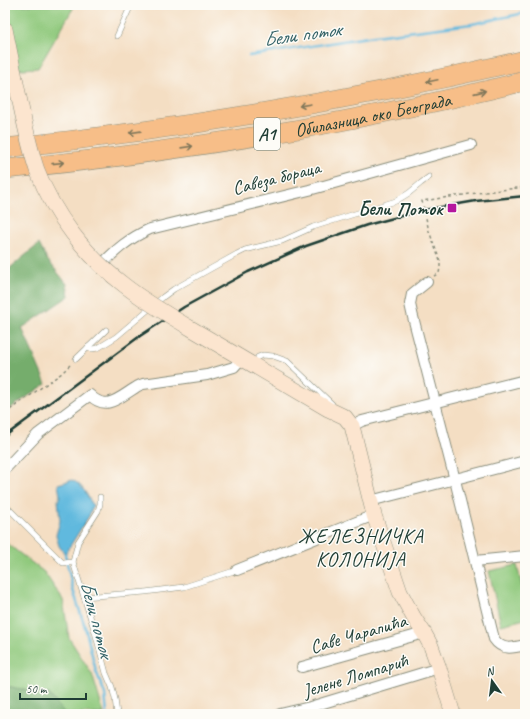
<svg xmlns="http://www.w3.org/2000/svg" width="530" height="719" viewBox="0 0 530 719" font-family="Caveat,sans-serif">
<rect width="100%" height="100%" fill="#fdfcf7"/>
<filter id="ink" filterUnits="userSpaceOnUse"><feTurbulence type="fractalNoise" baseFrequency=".025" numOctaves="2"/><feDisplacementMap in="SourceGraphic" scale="8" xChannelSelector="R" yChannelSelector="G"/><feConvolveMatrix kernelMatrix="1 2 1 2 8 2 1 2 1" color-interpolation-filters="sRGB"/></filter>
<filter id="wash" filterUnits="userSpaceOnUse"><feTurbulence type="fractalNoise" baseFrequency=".012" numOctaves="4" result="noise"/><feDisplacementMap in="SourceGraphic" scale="16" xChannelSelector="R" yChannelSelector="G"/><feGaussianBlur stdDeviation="0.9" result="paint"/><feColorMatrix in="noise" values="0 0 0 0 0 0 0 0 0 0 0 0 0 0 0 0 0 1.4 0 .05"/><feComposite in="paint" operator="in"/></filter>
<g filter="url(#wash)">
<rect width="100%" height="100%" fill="#f4dec3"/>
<g fill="#90c97d" stroke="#588358">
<path d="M5,5H75L38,68L5,70Z"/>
<path d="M5,542L44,572L63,600L69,638L92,674L104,714H65L49,694L5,686Z"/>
<path d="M517,565L525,600V619L501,625L489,571Z"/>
</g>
<g fill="#74ad6c" stroke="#4a7550">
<path d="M39,244L46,258L67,284L69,296L22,328L46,384L5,412V272Z"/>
<path d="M5,686L49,694L65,714H5Z"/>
</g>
<path fill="#61b9de" stroke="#407b89" d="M72,480C83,485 87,495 93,506L89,516L65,554L59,546L56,535L60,521L58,500L60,496L58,484Z"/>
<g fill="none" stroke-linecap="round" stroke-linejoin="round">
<g stroke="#61b9de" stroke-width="2.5">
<path d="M249,56L374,36L472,24L525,13"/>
<path d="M65,554L73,590L85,627L96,671L105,694L107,714"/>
</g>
</g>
</g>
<g filter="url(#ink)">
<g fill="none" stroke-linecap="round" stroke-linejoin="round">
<g stroke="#8a8e7c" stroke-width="6">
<g id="lane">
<path d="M117,36L131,5"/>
<path d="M88,347L92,349L98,348L116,337L163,297L174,289L237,254L245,250L282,241L313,227L396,201L409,193L421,183L429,177"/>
<path d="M258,357L263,355L273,356L287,361L332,404"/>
<path d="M76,359L106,330"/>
<path d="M100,497V504L98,511L78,542L73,562L95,632L106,673L112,687L115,699L117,714"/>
<path d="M5,505L63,563L73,562"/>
<path d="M84,597L145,592L184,587L237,570"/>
</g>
</g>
<g stroke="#8a8e7c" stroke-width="12">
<g id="street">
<path d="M101,265C117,249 128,239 150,229L309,190L471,145"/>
<path d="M427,282L412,294L410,304L412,313L455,480L494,639C502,651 513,648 525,645"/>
<path d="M352,426L362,421L525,380"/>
<path d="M5,469L38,434L90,395C106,412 120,397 135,388C137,386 141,385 143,384L207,375L234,367L241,359"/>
<path d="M370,501L525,461"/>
<path d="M475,561L525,556"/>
<path d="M237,570L374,515"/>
<path d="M302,667L424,633"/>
<path d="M280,714L310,707L439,668"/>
</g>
</g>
<g stroke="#8a8e7c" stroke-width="16">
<g id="secondary">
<path d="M5,29L17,88"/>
<path d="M214,342L328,409L345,417L352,426L374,515L400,592L414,618L424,633L431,646L439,668L453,714"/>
</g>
</g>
<g stroke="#8a8e7c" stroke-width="20">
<g id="highway">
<path d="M5,148C180,129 354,100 525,60"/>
<path id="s1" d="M5,169C104,160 202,146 299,129C375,115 450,100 525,81"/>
</g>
</g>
<g stroke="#8a8e7c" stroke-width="1.5" stroke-dasharray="3 3" stroke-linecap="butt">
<path d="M434,276L439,273L440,268V261L429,231L422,201L477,193L525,187"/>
<path d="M5,413L62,373L72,363"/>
</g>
<use href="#lane" stroke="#fff" stroke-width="5"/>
<use href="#street" stroke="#fff" stroke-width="10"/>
<use href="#secondary" stroke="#fce5cf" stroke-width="15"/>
<use href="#highway" stroke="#f7be88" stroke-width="19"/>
<path stroke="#1f3d34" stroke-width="2.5" d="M5,436L140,336L184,307L248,272L306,246L367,225L424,210L476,201L525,196"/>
<g stroke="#8a8e7c" stroke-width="16" stroke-linecap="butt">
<path id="secondary-bridge" d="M17,88C23,115 28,144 37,170C54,215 86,256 124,285C152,307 184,324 214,342"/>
</g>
<use href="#secondary-bridge" stroke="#fce5cf" stroke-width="15"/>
</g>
<defs><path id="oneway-shaft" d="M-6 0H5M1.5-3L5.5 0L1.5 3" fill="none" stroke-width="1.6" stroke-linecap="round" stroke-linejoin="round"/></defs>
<g stroke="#80775a">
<use href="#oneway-shaft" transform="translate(432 81) rotate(168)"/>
<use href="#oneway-shaft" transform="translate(480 92) rotate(-13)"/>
<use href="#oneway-shaft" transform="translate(305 105) rotate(170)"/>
<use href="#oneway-shaft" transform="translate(135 132) rotate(172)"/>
<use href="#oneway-shaft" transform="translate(187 147) rotate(-8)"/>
<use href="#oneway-shaft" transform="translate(58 163) rotate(-6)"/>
</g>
</g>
<rect fill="#b5179e" stroke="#fdfcf7" stroke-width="1.5" x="447" y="203" width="10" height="10" rx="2"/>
<g text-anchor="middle" stroke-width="3" stroke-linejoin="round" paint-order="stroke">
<rect fill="#fdfcf7" stroke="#62766e" stroke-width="1" x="254" y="118" width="26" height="32" rx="3"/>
<g font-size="18" font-weight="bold" fill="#1f3d34">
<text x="267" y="140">A1</text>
</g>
<g font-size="19" fill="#1f3d34" stroke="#fdfcf7">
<text dy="7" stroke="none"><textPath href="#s1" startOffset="372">Обилазница око Београда</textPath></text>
<text transform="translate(276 177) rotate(-14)" y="7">Савеза бораца</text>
<text transform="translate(358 633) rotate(-16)" y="7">Саве Чарапића</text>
<text transform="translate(355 675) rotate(-17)" y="7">Јелене Ломпарић</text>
</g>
<g font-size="19" font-weight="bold" fill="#1f3d34" stroke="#fdfcf7" text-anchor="end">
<text x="443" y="215">Бели Поток</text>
</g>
<g font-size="20" font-style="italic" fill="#336267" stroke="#fdfcf7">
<text transform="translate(302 34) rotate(-8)" y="7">Бели поток</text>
<text transform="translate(97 619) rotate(75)" y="7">Бели поток</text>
</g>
<g font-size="20" letter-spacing="1" fill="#1f3d34" stroke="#fdfcf7">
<text x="361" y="543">ЖЕЛЕЗНИЧКА<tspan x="361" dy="23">КОЛОНИЈА</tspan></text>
</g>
</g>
<rect width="530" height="719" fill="none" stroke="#fdfcf7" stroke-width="20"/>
<g transform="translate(492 681) rotate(346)" stroke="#fdfcf7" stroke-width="3" paint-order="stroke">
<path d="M0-3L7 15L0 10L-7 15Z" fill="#1f3d34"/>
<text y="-6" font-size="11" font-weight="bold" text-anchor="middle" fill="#1f3d34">N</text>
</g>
<path d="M20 693v6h66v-6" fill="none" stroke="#1f3d34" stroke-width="2"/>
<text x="26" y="693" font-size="12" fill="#1f3d34" stroke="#fdfcf7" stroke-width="3" paint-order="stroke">50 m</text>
</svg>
